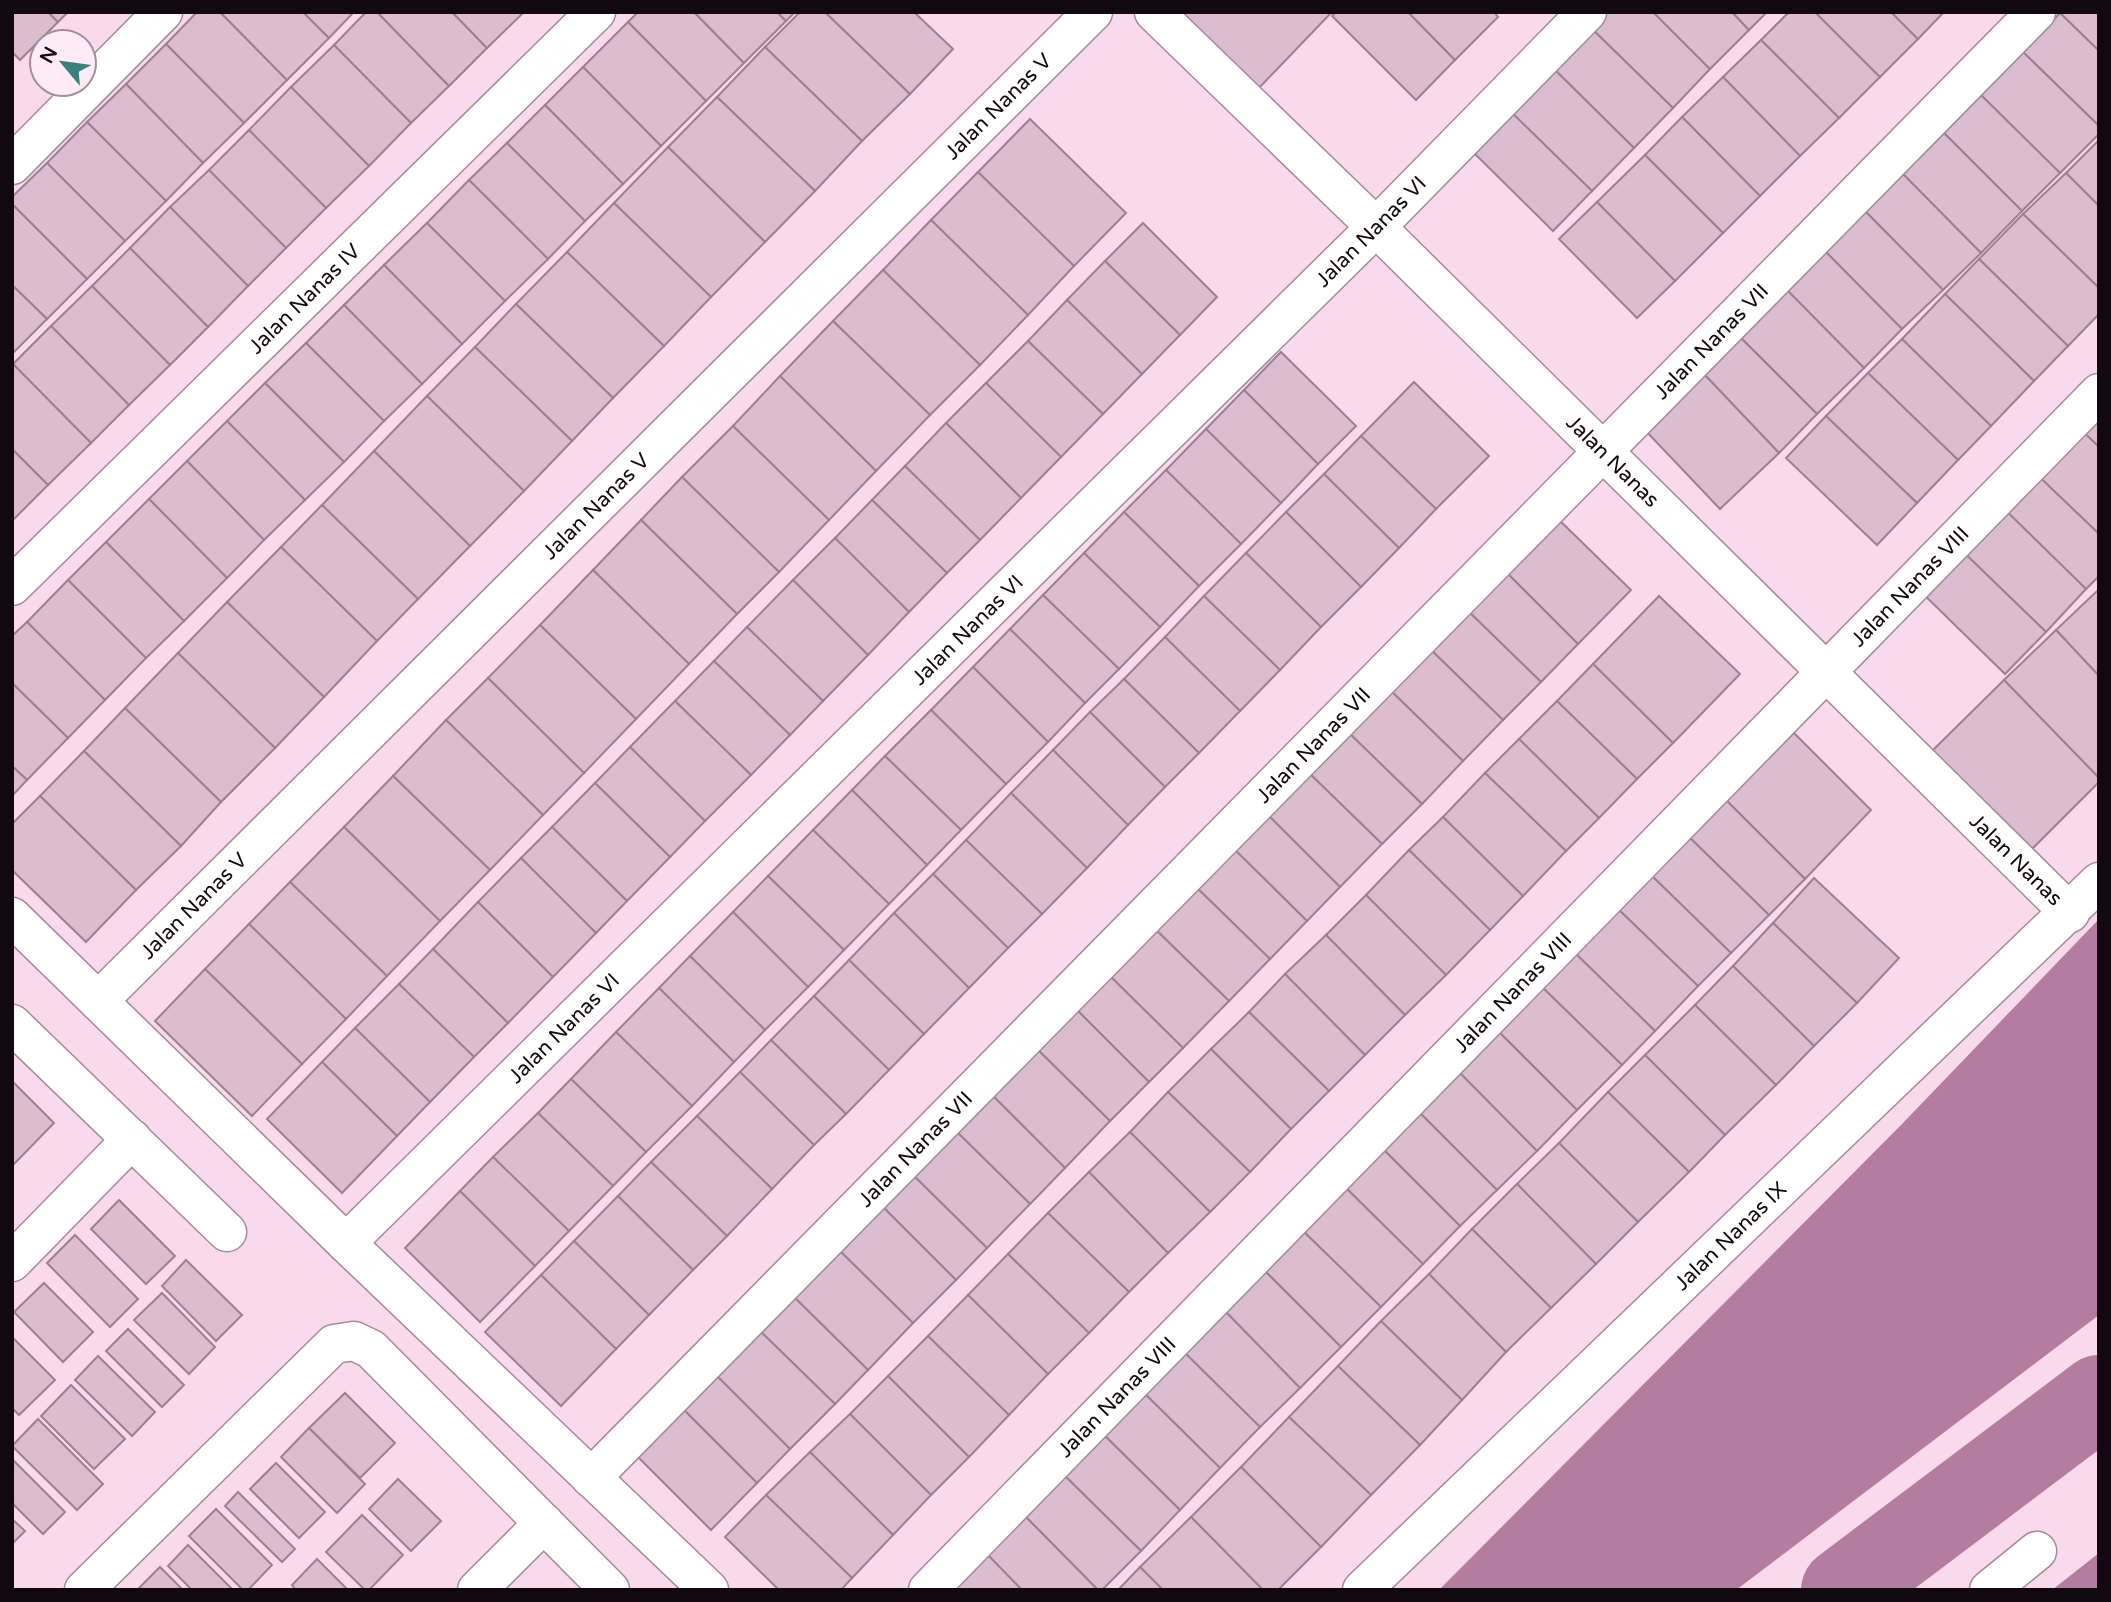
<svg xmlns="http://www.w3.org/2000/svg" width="2111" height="1602" viewBox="0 0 2111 1602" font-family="'Varela Round',sans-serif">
<rect width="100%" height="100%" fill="#f9d9ec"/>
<g fill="#b47d9f">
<path d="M2099,919V1315L1736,1590H1439L1902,1124Z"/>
<path d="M2099,1553V1590H2052Z"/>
</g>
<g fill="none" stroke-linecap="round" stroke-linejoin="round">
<path stroke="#b47d9f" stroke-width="84" d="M1843,1590L2099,1397"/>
</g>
<g fill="#dbbdcf" stroke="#9d8091" stroke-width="2">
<path d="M12,12H48L58,22L20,60L12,52Z"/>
<path d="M48,12H68L58,22Z"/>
<path d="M197,12H220L287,80L244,123L166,44Z"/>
<path d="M220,12H303L329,38L287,80Z"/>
<path d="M303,12H354L329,38Z"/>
<path d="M366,12H377L449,86L411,123L334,45Z"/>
<path d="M377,12H452L487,48L449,86Z"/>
<path d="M452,12H524L487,48Z"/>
<path d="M638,12H694L744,63L706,101L628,22Z"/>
<path d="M694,12H777L786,21L744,63Z"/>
<path d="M777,12H795L786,21Z"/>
<path d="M800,12H825L910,94L862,141L765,47Z"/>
<path d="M825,12H914L953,49L910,94Z"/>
<path d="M1178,12H1328L1330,14L1258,89Z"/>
<path d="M1336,12H1408L1455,60L1416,100L1332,16Z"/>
<path d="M1408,12H1494L1498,17L1455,60Z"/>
<path d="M1601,12H1653L1710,69L1673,108L1588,25Z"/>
<path d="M1653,12H1732L1749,30L1710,69Z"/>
<path d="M1732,12H1767L1749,30Z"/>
<path d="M1789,12H1815L1880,77L1839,118L1761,40Z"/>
<path d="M1815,12H1891L1918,39L1880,77Z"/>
<path d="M1891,12H1944L1918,39Z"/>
<path d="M2099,12V51L2060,13L2061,12Z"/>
<path d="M2060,13L2099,51V126L2023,52Z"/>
<path d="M628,22L706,101L661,146L583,67Z"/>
<path d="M1588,25L1673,108L1634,148L1550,65Z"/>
<path d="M1761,40L1839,118L1800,156L1723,77Z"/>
<path d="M166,44L244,123L203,163L126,84Z"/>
<path d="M334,45L411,123L369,166L291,87Z"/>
<path d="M765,47L862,141L815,191L717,97Z"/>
<path d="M2023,52L2099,126V134L2060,173L1981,95Z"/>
<path d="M1550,65L1634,148L1592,191L1507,108Z"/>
<path d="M583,67L661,146L623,184L545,105Z"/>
<path d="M1723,77L1800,156L1760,196L1682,117Z"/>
<path d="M126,84L203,163L166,201L87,122Z"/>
<path d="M291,87L369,166L326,208L249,130Z"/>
<path d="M1981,95L2060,173L2022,211L1944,133Z"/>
<path d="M717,97L815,191L765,242L668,147Z"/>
<path d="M545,105L623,184L585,221L507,143Z"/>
<path d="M1507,108L1592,191L1553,231L1468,147Z"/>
<path d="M1682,117L1760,196L1723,233L1645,155Z"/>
<path d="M1030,119L1126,213L1074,266L978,172Z"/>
<path d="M87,122L166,201L125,241L47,163Z"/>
<path d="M249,130L326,208L286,248L209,170Z"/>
<path d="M1944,133L2022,211L1981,253L1903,174Z"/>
<path d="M2099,140V206L2066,173Z"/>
<path d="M507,143L585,221L548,259L469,180Z"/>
<path d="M668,147L765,242L711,297L614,203Z"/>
<path d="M1645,155L1723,233L1675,281L1597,202Z"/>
<path d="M47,163L125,241L87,279L12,204V197Z"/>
<path d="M209,170L286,248L248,286L170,207Z"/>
<path d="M978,172L1074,266L1028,315L931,220Z"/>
<path d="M2066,173L2099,206V288L2023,214Z"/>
<path d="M1903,174L1981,253L1943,290L1865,211Z"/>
<path d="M469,180L548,259L505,301L427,223Z"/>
<path d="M1597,202L1675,281L1637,318L1559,239Z"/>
<path d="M614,203L711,297L664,346L567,252Z"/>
<path d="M12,204L87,279L47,319L12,285Z"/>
<path d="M170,207L248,286L208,327L130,248Z"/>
<path d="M1865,211L1943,290L1902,329L1825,251Z"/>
<path d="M2023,214L2099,288V314L2068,346L1979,259Z"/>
<path d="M931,220L1028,315L980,365L883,270Z"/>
<path d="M427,223L505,301L462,344L384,265Z"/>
<path d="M1143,223L1217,297L1180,335L1105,261Z"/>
<path d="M130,248L208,327L170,365L92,286Z"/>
<path d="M1825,251L1902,329L1864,368L1786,289Z"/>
<path d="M567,252L664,346L613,398L516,304Z"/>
<path d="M1979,259L2068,346L2034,381L1945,294Z"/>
<path d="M1105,261L1180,335L1142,374L1067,300Z"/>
<path d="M384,265L462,344L422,384L344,305Z"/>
<path d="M883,270L980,365L930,415L833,321Z"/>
<path d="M12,285L47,319L12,354Z"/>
<path d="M92,286L170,365L129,405L51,326Z"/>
<path d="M1786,289L1864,368L1817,414L1739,336Z"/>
<path d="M1945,294L2034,381L1991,426L1902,339Z"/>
<path d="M1067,300L1142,374L1103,414L1028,341Z"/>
<path d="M516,304L613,398L572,441L475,347Z"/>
<path d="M344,305L422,384L384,421L306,343Z"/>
<path d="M833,321L930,415L876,471L780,376Z"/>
<path d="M51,326L129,405L91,443L13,364Z"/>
<path d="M1739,336L1817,414L1779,453L1702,372Z"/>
<path d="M1902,339L1991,426L1958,460L1868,373Z"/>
<path d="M1028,341L1103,414L1061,457L986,383Z"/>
<path d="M306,343L384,421L344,462L265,383Z"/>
<path d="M475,347L572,441L524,491L427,396Z"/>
<path d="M1281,352L1356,426L1318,464L1244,390Z"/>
<path d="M13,364L91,443L48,485L12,449Z"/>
<path d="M1702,372L1779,453L1720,509L1644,429Z"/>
<path d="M1868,373L1958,460L1917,503L1826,416Z"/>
<path d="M780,376L876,471L829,520L733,426Z"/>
<path d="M1414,382L1489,456L1436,509L1361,436Z"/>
<path d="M265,383L344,462L305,500L227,421Z"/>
<path d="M986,383L1061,457L1021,498L946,423Z"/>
<path d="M1244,390L1318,464L1281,503L1206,429Z"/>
<path d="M427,396L524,491L470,546L374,451Z"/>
<path d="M2099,398V447L2074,423Z"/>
<path d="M1826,416L1917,503L1877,545L1786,458Z"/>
<path d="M227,421L305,500L264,540L187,461Z"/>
<path d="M946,423L1021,498L980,540L905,466Z"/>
<path d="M2074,423L2099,447V534L2030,468Z"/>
<path d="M733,426L829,520L779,572L682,477Z"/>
<path d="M1206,429L1281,503L1241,544L1166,470Z"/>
<path d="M1361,436L1436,509L1399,548L1324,474Z"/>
<path d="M12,449L48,485L12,521Z"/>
<path d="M374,451L470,546L418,599L322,505Z"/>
<path d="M187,461L264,540L227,578L149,499Z"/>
<path d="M905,466L980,540L947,573L872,500Z"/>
<path d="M2030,468L2099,534V576L2086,589L1997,502Z"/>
<path d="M1166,470L1241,544L1199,586L1124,512Z"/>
<path d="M1324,474L1399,548L1361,587L1286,512Z"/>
<path d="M682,477L779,572L737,614L641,520Z"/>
<path d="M149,499L227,578L184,621L106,542Z"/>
<path d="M872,500L947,573L909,612L835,538Z"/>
<path d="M1997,502L2086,589L2046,632L1955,544Z"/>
<path d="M322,505L418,599L377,641L281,547Z"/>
<path d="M1124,512L1199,586L1160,627L1084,553Z"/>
<path d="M1286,512L1361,587L1321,627L1246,553Z"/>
<path d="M1555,516L1631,590L1578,644L1503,569Z"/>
<path d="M641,520L737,614L689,664L593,570Z"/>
<path d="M835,538L909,612L868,655L793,580Z"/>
<path d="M106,542L184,621L146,658L68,580Z"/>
<path d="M1955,544L2046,632L2005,674L1915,586Z"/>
<path d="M281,547L377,641L324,697L227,602Z"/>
<path d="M1084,553L1160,627L1119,669L1043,595Z"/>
<path d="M1246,553L1321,627L1280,670L1204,596Z"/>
<path d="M1503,569L1578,644L1541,682L1465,608Z"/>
<path d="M593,570L689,664L636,719L540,625Z"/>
<path d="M68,580L146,658L105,700L27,622Z"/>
<path d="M793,580L868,655L823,701L747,627Z"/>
<path d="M2097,591L2099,594V676L2056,630Z"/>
<path d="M1043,595L1119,669L1085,703L1010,629Z"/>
<path d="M1204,596L1280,670L1240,711L1165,637Z"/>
<path d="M1659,596L1740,674L1673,743L1593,664Z"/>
<path d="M227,602L324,697L275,748L178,653Z"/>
<path d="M1465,608L1541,682L1503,720L1427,646Z"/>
<path d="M27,622L105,700L68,738L12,683V636Z"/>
<path d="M540,625L636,719L584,773L488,678Z"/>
<path d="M747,627L823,701L790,735L714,661Z"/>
<path d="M1010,629L1085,703L1048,742L973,667Z"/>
<path d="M2056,630L2099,676V778L2004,680Z"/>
<path d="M1165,637L1240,711L1199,753L1124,679Z"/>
<path d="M1427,646L1503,720L1463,761L1387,687Z"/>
<path d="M178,653L275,748L221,802L125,708Z"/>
<path d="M714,661L790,735L751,775L675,701Z"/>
<path d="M1593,664L1673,743L1637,779L1557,701Z"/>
<path d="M973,667L1048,742L1006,784L931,710Z"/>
<path d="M488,678L584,773L543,815L446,720Z"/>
<path d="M1124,679L1199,753L1165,787L1090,712Z"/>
<path d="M2004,680L2099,778V782L2029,852L1929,754Z"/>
<path d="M12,683L68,738L27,780L12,766Z"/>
<path d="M1387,687L1463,761L1422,804L1346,730Z"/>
<path d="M675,701L751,775L705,821L630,747Z"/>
<path d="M1557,701L1637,779L1599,818L1519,739Z"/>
<path d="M125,708L221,802L181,846L84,751Z"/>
<path d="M931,710L1006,784L961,830L885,756Z"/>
<path d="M1090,712L1165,787L1128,825L1053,750Z"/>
<path d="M446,720L543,815L490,870L393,776Z"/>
<path d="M1346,730L1422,804L1382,844L1306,770Z"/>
<path d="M1792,731L1871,810L1805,879L1725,799Z"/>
<path d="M1519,739L1599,818L1566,851L1485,773Z"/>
<path d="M630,747L705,821L670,857L595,783Z"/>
<path d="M1053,750L1128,825L1087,868L1011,793Z"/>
<path d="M84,751L181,846L136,890L40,796Z"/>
<path d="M885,756L961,830L927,865L852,790Z"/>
<path d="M12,766L27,780L12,796Z"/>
<path d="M1306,770L1382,844L1340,887L1265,812Z"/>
<path d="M1485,773L1566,851L1523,896L1443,817Z"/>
<path d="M393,776L490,870L440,921L344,827Z"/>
<path d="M595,783L670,857L627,901L552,827Z"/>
<path d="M852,790L927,865L889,904L813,830Z"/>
<path d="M1011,793L1087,868L1042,914L966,840Z"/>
<path d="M40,796L136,890L86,942L12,870V824Z"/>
<path d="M1725,799L1805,879L1769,915L1688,836Z"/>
<path d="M1265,812L1340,887L1307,921L1232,847Z"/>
<path d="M1443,817L1523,896L1490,930L1409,850Z"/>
<path d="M344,827L440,921L387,976L290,882Z"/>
<path d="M552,827L627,901L596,933L521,858Z"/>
<path d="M813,830L889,904L844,950L768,876Z"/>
<path d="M1688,836L1769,915L1731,953L1650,874Z"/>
<path d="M966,840L1042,914L1008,948L933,874Z"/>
<path d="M1232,847L1307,921L1270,959L1194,885Z"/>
<path d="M1409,850L1490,930L1446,975L1366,895Z"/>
<path d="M521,858L596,933L553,977L478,902Z"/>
<path d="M933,874L1008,948L969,988L894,913Z"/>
<path d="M1650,874L1731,953L1698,986L1617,908Z"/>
<path d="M768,876L844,950L808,987L733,912Z"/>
<path d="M1814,878L1899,958L1857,1003L1773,923Z"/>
<path d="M290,882L387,976L346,1019L249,924Z"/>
<path d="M1194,885L1270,959L1229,1001L1153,927Z"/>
<path d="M1366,895L1446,975L1405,1015L1326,935Z"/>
<path d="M478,902L553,977L508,1023L433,949Z"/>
<path d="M1617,908L1698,986L1655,1031L1574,952Z"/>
<path d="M733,912L808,987L765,1030L690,956Z"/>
<path d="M894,913L969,988L924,1034L849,960Z"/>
<path d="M1773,923L1857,1003L1814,1046L1733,966Z"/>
<path d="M249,924L346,1019L302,1064L205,969Z"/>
<path d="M1153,927L1229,1001L1183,1048L1107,973Z"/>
<path d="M1326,935L1405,1015L1365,1055L1285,974Z"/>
<path d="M433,949L508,1023L474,1057L399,984Z"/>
<path d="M1574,952L1655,1031L1622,1065L1541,986Z"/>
<path d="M690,956L765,1030L734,1062L659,988Z"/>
<path d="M849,960L924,1034L889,1070L814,996Z"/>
<path d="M1733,966L1814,1046L1776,1085L1695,1005Z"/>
<path d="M205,969L302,1064L252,1116L155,1021Z"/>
<path d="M1107,973L1183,1048L1149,1082L1074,1007Z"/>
<path d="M1285,974L1365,1055L1329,1091L1249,1012Z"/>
<path d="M399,984L474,1057L430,1102L355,1028Z"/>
<path d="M1541,986L1622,1065L1577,1110L1497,1030Z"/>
<path d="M659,988L734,1062L692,1106L616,1032Z"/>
<path d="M814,996L889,1070L846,1114L771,1040Z"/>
<path d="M1695,1005L1776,1085L1725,1135L1645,1055Z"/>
<path d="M1074,1007L1149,1082L1110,1121L1035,1047Z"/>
<path d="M1249,1012L1329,1091L1291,1129L1211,1049Z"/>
<path d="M355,1028L430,1102L397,1136L322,1062Z"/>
<path d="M1497,1030L1577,1110L1537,1151L1457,1070Z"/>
<path d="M616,1032L692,1106L646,1152L571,1079Z"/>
<path d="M771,1040L846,1114L814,1145L740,1072Z"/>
<path d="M1035,1047L1110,1121L1065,1168L990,1093Z"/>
<path d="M1211,1049L1291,1129L1250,1172L1168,1092Z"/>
<path d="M1645,1055L1725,1135L1689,1172L1608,1092Z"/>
<path d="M322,1062L397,1136L342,1193L267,1119Z"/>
<path d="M1457,1070L1537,1151L1497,1190L1417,1110Z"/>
<path d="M740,1072L814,1145L772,1189L697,1116Z"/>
<path d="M571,1079L646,1152L613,1186L538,1113Z"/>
<path d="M12,1081L54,1123L14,1164L12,1162Z"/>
<path d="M1168,1092L1250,1172L1210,1212L1130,1132Z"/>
<path d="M1608,1092L1689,1172L1638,1222L1559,1143Z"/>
<path d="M990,1093L1065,1168L1030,1204L955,1130Z"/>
<path d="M1417,1110L1497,1190L1460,1226L1380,1146Z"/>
<path d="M538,1113L613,1186L569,1231L493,1157Z"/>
<path d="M697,1116L772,1189L727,1236L651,1162Z"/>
<path d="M955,1130L1030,1204L987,1248L912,1174Z"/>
<path d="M1130,1132L1210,1212L1168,1253L1089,1172Z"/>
<path d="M1559,1143L1638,1222L1596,1264L1517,1184Z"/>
<path d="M1380,1146L1460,1226L1423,1264L1342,1184Z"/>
<path d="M493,1157L569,1231L535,1266L460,1191Z"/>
<path d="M651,1162L727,1236L693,1270L618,1196Z"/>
<path d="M1089,1172L1168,1253L1129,1292L1048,1213Z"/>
<path d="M912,1174L987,1248L956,1280L881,1205Z"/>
<path d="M1342,1184L1423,1264L1381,1307L1300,1228Z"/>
<path d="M1517,1184L1596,1264L1551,1308L1472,1229Z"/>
<path d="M460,1191L535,1266L480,1322L405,1248Z"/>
<path d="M618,1196L693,1270L649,1315L574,1241Z"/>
<path d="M119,1200L175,1256L146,1284L91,1229Z"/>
<path d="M881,1205L956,1280L913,1323L838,1249Z"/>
<path d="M1048,1213L1129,1292L1089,1333L1008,1254Z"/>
<path d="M1300,1228L1381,1307L1341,1347L1261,1267Z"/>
<path d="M1472,1229L1551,1308L1506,1352L1429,1274Z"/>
<path d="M75,1235L138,1299L110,1327L47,1263Z"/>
<path d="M574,1241L649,1315L616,1349L541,1275Z"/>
<path d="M838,1249L913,1323L868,1370L793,1296Z"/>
<path d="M1008,1254L1089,1333L1048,1374L968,1295Z"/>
<path d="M186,1260L242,1315L216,1341L162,1286Z"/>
<path d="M1261,1267L1341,1347L1300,1388L1221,1307Z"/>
<path d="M1429,1274L1506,1352L1462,1400L1381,1321Z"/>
<path d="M541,1275L616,1349L561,1406L485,1332Z"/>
<path d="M44,1283L93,1332L63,1362L14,1312Z"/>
<path d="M162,1293L215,1347L189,1374L134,1320Z"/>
<path d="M968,1295L1048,1374L1009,1415L928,1336Z"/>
<path d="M793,1296L868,1370L835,1404L759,1330Z"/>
<path d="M1221,1307L1300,1388L1260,1427L1180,1348Z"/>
<path d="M1381,1321L1462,1400L1420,1445L1338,1366Z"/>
<path d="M128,1329L184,1385L162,1407L106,1351Z"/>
<path d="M759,1330L835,1404L790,1449L716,1375Z"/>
<path d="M928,1336L1009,1415L969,1457L888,1376Z"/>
<path d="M12,1337L55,1380L19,1415L12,1408Z"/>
<path d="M1180,1348L1260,1427L1220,1468L1140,1389Z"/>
<path d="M98,1356L155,1412L132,1436L75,1380Z"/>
<path d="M1338,1366L1420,1445L1371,1495L1289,1417Z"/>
<path d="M716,1375L790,1449L757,1483L682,1408Z"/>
<path d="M888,1376L969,1457L931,1495L850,1414Z"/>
<path d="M71,1385L125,1439L94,1469L41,1416Z"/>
<path d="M1140,1389L1220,1468L1180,1510L1099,1430Z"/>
<path d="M345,1393L395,1443L360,1478L309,1428Z"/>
<path d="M682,1408L757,1483L711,1530L636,1455Z"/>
<path d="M850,1414L931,1495L893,1535L810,1452Z"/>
<path d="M1289,1417L1371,1495L1321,1547L1241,1467Z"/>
<path d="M38,1419L103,1484L77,1510L12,1446Z"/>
<path d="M309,1428L365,1484L337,1513L281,1457Z"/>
<path d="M1099,1430L1180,1510L1141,1551L1060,1471Z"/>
<path d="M810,1452L893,1535L852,1578L766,1495Z"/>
<path d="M12,1459L65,1512L43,1534L12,1503Z"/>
<path d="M276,1463L325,1512L299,1538L250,1489Z"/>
<path d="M1241,1467L1321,1547L1278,1590H1263L1191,1517Z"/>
<path d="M1060,1471L1141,1551L1102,1590H1098L1020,1511Z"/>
<path d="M398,1479L441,1521L411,1551L369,1509Z"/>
<path d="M238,1492L295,1549L282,1562L225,1506Z"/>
<path d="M766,1495L852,1578L841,1590H779L725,1537Z"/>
<path d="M216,1509L272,1565L248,1590H243L189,1536Z"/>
<path d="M1020,1511L1098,1590H1022L982,1549Z"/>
<path d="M362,1515L403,1555L369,1590H365L326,1552Z"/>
<path d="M1191,1517L1263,1590H1163L1140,1567Z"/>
<path d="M12,1519L25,1531L12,1544Z"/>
<path d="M188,1545L232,1589V1590H192L168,1566Z"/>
<path d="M982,1549L1022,1590H945Z"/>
<path d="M317,1559L348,1590H296L292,1585Z"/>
<path d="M160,1567L183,1590H137Z"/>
<path d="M1140,1567L1163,1590H1118Z"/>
</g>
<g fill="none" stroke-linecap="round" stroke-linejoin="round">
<g stroke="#a6899b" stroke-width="41">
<g id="minor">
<path id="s1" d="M1154,12L1376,227L2070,913"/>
<path d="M12,165L163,12"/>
<path id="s2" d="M12,586L596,12"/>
<path d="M12,917L346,1243L709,1590"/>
<path id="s3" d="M98,1001L1093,12"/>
<path d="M12,1024L227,1232"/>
<path id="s4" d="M346,1243L1376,227L1587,12"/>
<path d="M12,1262L132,1139"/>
<path id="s5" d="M591,1478L2036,12"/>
<path d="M84,1590L334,1344L354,1341L371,1349L610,1590"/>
<path d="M477,1590L544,1523"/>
<path id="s6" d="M928,1590L2099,393"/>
<path id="s7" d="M1362,1590L2099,882"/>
<path d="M1989,1590L2037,1551"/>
</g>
</g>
<use href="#minor" stroke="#fff" stroke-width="38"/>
</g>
<g text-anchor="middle" stroke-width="5" stroke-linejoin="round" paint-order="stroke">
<g font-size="21" fill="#12080f" stroke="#feebf6">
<text dy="7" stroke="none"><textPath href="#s3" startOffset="1269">Jalan Nanas V</textPath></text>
<text dy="7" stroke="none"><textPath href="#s4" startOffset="1440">Jalan Nanas VI</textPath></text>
<text dy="7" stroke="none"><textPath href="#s2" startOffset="410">Jalan Nanas IV</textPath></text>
<text dy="7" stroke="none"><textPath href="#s5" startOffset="1596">Jalan Nanas VII</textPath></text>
<text dy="7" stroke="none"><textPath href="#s1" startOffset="642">Jalan Nanas</textPath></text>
<text dy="7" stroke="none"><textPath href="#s3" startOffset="702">Jalan Nanas V</textPath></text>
<text dy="7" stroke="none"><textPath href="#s6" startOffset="1404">Jalan Nanas VIII</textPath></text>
<text dy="7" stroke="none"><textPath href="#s4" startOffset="873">Jalan Nanas VI</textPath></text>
<text dy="7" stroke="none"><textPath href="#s5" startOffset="1029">Jalan Nanas VII</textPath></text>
<text dy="7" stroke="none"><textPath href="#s1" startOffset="1209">Jalan Nanas</textPath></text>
<text dy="7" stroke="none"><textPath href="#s3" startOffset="135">Jalan Nanas V</textPath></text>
<text dy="7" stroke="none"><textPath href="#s6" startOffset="836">Jalan Nanas VIII</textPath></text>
<text dy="7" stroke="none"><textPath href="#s4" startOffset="306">Jalan Nanas VI</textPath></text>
<text dy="7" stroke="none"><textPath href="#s5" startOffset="462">Jalan Nanas VII</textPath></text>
<text dy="7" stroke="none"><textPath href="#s7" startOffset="511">Jalan Nanas IX</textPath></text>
<text dy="7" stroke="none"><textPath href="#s6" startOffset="270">Jalan Nanas VIII</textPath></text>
</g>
</g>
<rect width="2111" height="1602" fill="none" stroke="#12080f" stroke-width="28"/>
<g transform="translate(63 63) rotate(299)"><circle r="33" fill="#feebf6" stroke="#a0909a" stroke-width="2"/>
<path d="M0-5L12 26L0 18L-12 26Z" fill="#39817e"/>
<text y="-10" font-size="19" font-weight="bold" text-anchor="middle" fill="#12080f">N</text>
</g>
</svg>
